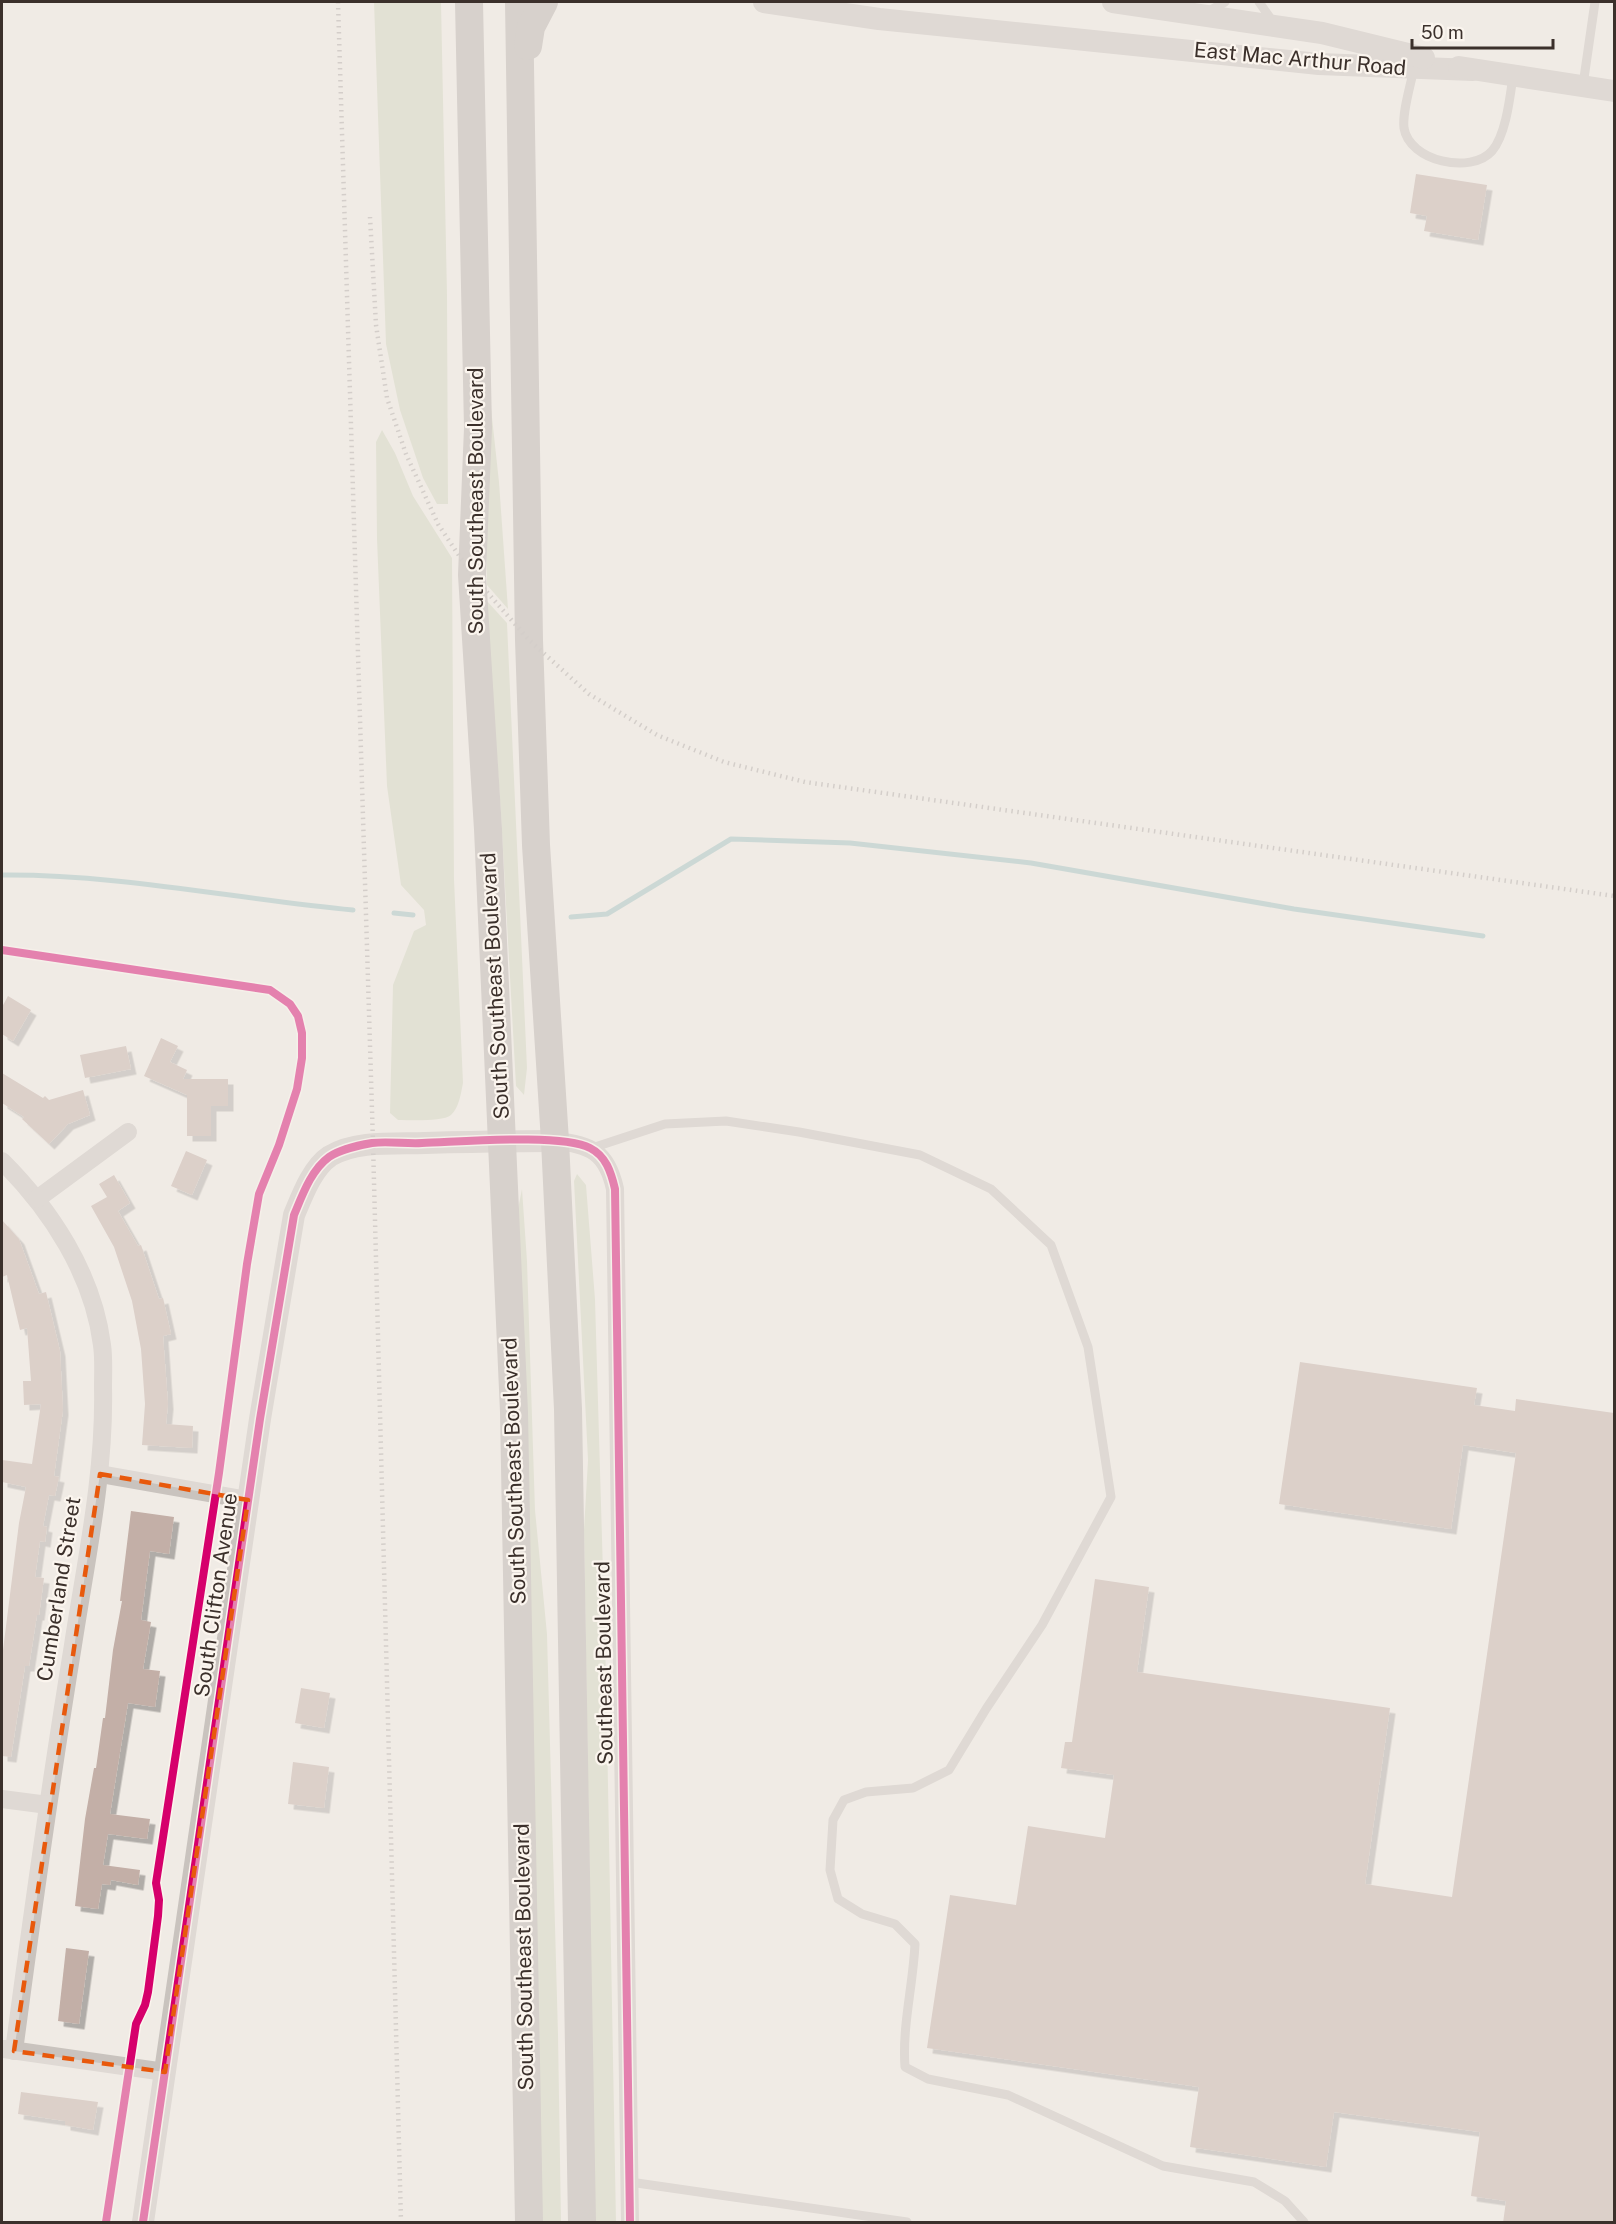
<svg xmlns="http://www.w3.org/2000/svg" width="1616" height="2224" viewBox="0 0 1616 2224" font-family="'Public Sans',sans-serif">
<defs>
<filter id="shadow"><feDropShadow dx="5.5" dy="5.5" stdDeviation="0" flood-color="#0004"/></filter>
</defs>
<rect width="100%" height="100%" fill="#f0ebe5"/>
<g fill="#d1d6bf">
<path d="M374,2H441L447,294L448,504H437L423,478L400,410L386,344Z"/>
<path d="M490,399L499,482L508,609L487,585L484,429Z"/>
<path d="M382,430L395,453L413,496L452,558L454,879L463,1083C461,1093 459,1108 451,1115C443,1122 410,1120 398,1120L390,1113L393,985L414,931L426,925L424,910L401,885L387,786L377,539L376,442Z"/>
<path d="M486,600L507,623L527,1068L524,1095L516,1086L501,814Z"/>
<path d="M577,1174L586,1185L595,1299L606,1675L616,2222H595L584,1530L588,1460L574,1181Z"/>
<path d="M522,1189L527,1261L535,1510L547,1634L558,2034L561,2222H540L516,1219Z"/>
</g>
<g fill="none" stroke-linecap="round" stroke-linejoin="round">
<g stroke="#a1c2c1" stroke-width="5">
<path d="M2,875C119,874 236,899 353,910"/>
<path d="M394,913L413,915"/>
<path d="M571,917L607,914L731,839L850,843L1031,863L1294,909L1483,936"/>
</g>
</g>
<g fill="#c3afa7" filter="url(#shadow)">
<path d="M1416,174L1487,185L1478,240L1424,231L1427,216L1410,213Z"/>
<path d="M8,996L31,1010L13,1041L2,1034V1007Z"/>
<path d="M161,1038L178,1046L170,1062L187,1070L183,1079H228V1106H211V1136H187V1095L144,1076Z"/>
<path d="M126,1046L131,1069L85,1078L80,1055Z"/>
<path d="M2,1073L43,1098L45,1096L49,1100L83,1090L90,1115L68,1124L49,1144L22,1119L24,1117L2,1103Z"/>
<path d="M186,1151L207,1160L192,1195L171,1186Z"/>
<path d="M114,1175L130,1203L118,1211L138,1246L141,1245L159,1299L163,1298L171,1334L163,1336L168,1404L166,1424L193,1426L192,1448L142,1445L145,1404L141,1349L132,1301L114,1247L91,1206L107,1197L99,1184Z"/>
<path d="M2,1220L19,1239L39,1294L46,1292L60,1351L63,1410L54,1476L59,1477L55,1496L49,1495L43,1526L47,1527L45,1542L40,1541L35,1577L44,1578L39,1615H37L29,1666H25L11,1757L2,1756V1658L19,1523L26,1487L2,1482V1460L32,1464L41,1404L24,1405L23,1381H31L27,1328L20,1330L7,1275L2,1277Z"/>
<path d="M1300,1362L1477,1388L1474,1405L1515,1411L1516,1399L1614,1413V2223H1503L1506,2201L1471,2196L1480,2132L1334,2112L1326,2167L1190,2147L1199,2087L927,2048L950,1895L1016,1905L1028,1826L1105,1838L1114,1775L1061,1768L1065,1742H1072L1095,1579L1149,1587L1137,1672L1390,1708L1365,1884L1452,1897L1516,1453L1463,1445L1451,1529L1279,1504Z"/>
<path d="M131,1511L174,1517L169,1554L150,1551L141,1620L151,1622L143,1669L160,1671L155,1707L128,1703L110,1814L150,1819L147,1839L108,1834L103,1865L140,1870L138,1885L111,1880L110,1885L102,1884L98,1909L75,1906L85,1819L94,1768H96L103,1718H105L113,1650L122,1601H120Z"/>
<path d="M301,1688L330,1693L324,1728L295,1723Z"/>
<path d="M293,1762L329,1767L324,1808L288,1804Z"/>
<path d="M66,1948L89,1951L79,2024L58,2021Z"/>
<path d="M21,2092L98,2102L93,2130L65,2125V2121L18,2114Z"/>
</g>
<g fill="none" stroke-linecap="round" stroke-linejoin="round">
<g stroke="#c9c3be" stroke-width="9">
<path d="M1259,2L1273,22"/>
<path d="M1209,11L1225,2"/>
<path d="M1414,68C1411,84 1402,112 1404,128C1409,161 1471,175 1492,151C1506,135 1510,97 1513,76"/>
<path d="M1583,85L1595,2"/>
<path d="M592,1148L665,1124L726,1121L799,1132L920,1155L991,1189L1051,1245L1088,1347L1111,1497L1042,1625L986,1709L949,1770L913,1788L866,1792L844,1800L833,1820L830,1870L838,1899L862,1914L895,1924L915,1944C913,1986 902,2026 905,2067L928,2079L1008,2095L1163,2166L1254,2182L1285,2201L1304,2222"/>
<path d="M630,2182L907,2222"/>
</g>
<g stroke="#c9c3be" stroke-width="18">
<path d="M555,1141C590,1144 607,1152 615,1189L630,2222"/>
<path d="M2,1161C51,1210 93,1274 102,1345C104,1359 103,1373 103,1387C105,1474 86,1560 73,1645C51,1780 32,1915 14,2051"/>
<path d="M37,1199L128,1132"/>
<path d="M100,1474L248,1500"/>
<path d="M2,1799L48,1805"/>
<path d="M4,2049L165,2072"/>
</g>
<g stroke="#c9c3be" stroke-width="22">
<path d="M764,2L879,19L1319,64L1473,70"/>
<path d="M1113,2L1322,33L1424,58"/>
<path d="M1459,67L1614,91"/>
<path d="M143,2222L260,1419L294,1215C302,1196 312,1168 330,1156C356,1140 396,1144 425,1143C468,1142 511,1141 555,1141"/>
</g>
<g stroke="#b8b1ad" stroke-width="28">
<path d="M469,2L478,428L472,575L488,829L514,1412L529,2222"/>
<path d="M519,2L529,640L536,845L555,1141L568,1409L582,2222"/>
<path d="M528,46L531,27L544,2"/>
</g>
<g stroke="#b1aca8" stroke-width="4.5" stroke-dasharray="1.5 4.5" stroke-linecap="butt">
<path d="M338,2L373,1143L401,2222"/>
<path d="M370,217L376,325L387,398L406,454L438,524L472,575L529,640L589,694L657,735L724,762L805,782L1614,896"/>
</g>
<g stroke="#fbf5ee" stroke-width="11">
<g id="cycleway">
<path d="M2,950L270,990L290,1004L298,1016L302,1033V1058L297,1089L279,1145L259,1194L247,1264L219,1473L156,1883L159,1900L158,1916L148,1992L145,2005L136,2024L106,2222"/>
<path d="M143,2222L260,1419L294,1215C302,1196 311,1170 329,1157C339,1150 360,1145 372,1143C388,1141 406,1144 422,1143C459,1142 562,1133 590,1148C606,1156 611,1172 615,1189L630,2222"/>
</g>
</g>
<use href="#cycleway" stroke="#d6006c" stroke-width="8"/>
</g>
<path d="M0 0H1616V2224H0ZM100,1474L248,1500L165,2072L14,2051Z" fill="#f0ebe5" fill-opacity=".55" fill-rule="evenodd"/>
<path fill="none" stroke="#e8590c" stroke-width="4.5" stroke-dasharray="12 8" stroke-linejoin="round" d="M100,1474L248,1500L165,2072L14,2051Z"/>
<g text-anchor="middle" stroke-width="4.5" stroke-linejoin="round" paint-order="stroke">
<g font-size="21" fill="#3b302b" stroke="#fbf5ee">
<text transform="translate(1300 59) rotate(5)" y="7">East Mac Arthur Road</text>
<text transform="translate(476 501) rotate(-90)" y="7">South Southeast Boulevard</text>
<text transform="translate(495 986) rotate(-93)" y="7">South Southeast Boulevard</text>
<text transform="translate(514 1471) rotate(-92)" y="7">South Southeast Boulevard</text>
<text transform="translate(59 1589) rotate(-81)" y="7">Cumberland Street</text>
<text transform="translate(216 1595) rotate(-82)" y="7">South Clifton Avenue</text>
<text transform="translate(604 1663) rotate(-91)" y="7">Southeast Boulevard</text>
<text transform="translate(524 1957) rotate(-91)" y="7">South Southeast Boulevard</text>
</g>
</g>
<rect width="1616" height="2224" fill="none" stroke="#3b302b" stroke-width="6"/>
<path d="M1412 39v9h141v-9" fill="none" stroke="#3b302b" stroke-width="3"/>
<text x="1421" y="39" font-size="18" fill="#3b302b" stroke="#fbf5ee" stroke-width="4.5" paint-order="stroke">50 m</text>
</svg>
